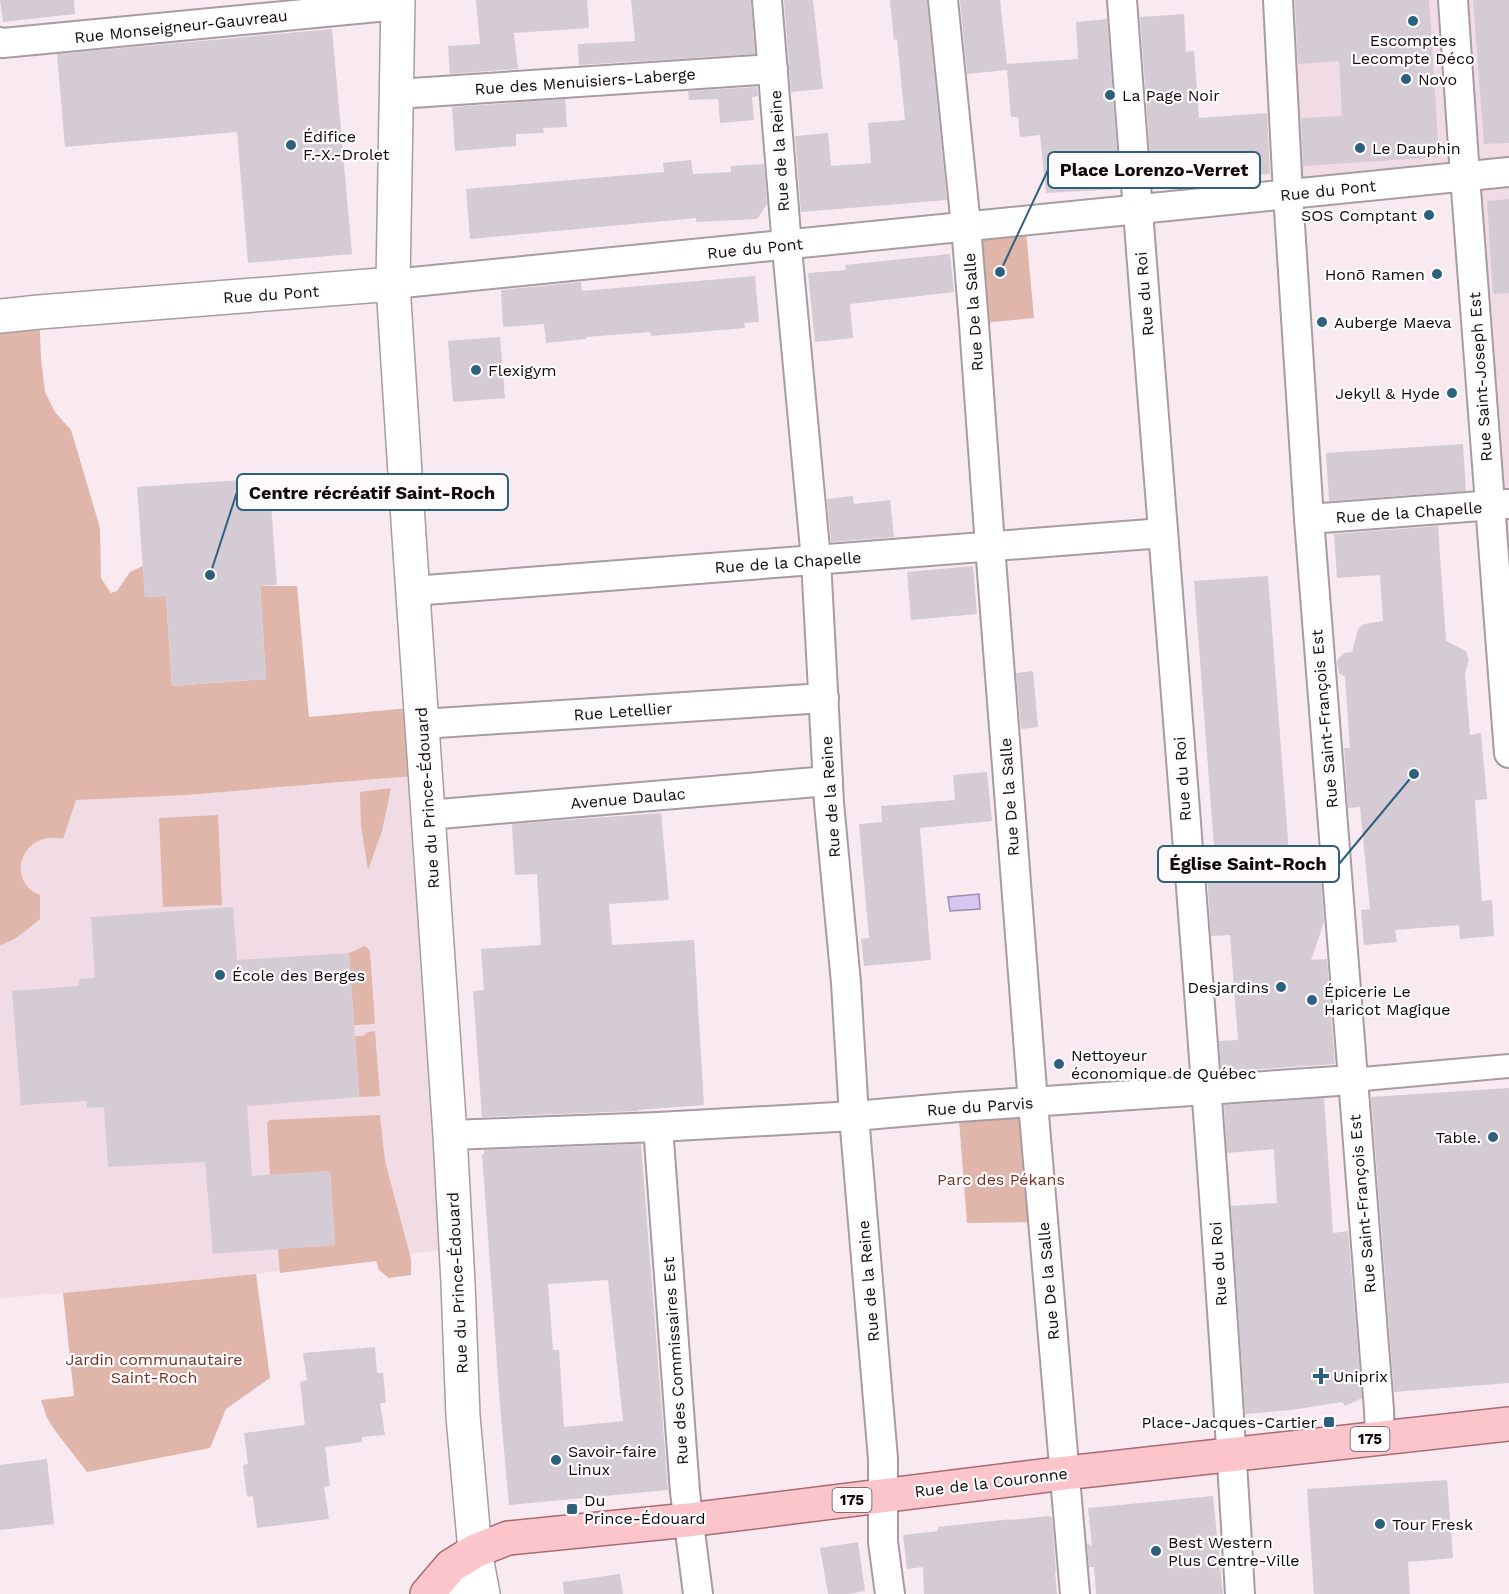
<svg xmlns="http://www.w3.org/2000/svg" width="1509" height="1594" viewBox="0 0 1509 1594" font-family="'Work Sans',sans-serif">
<rect width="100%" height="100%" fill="#f8eaf0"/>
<g fill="#f1dce5">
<path d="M1278,0H1509V767L1465,176L1288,194Z"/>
<path d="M425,775L457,1248L256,1274L63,1293L0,1298V798L187,795Z"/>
</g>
<g fill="#e0b6ab">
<path d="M1025,220L1034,318L974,324L966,226Z"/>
<path d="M39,312L41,358L45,392L55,412L71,430L75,443L100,528L101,578L111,593L117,591L130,572L143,566L145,597L166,596L172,686L266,679L260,586H297L309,717L421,707L425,775L187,795L76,800L63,839C21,829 5,882 40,895V919C28,929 15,941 0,945V316Z"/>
<path d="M391,788L382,831L368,870L361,826L360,792Z"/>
<path d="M218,815L222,905L163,907L159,818Z"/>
<path d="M365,946L370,951L375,1024L354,1025L349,953Z"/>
<path d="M375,1031L380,1096L359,1097L355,1036H363L368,1032Z"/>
<path d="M1033,1103L1043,1222L967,1223L958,1107Z"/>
<path d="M380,1115L385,1161L411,1259V1275L389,1278L379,1270L376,1261L280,1273L278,1249L335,1245L330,1171L270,1175L267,1123L270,1120Z"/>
<path d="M256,1274L270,1378L226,1409L210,1448L87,1472L56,1432L47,1418L41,1400L74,1396L63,1293Z"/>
</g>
<path fill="#d8c5f2" stroke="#9c8dad" stroke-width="1.5" d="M979,894L980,909L950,911L948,897Z"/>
<g fill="#d5cbd4" fill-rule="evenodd">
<path d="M0,0H74L75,14L3,22Z"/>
<path d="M476,0H587L589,28L514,33L518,69L450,74L448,46L480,44Z"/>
<path d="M631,0H751L755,54L579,65L578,44L635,41Z"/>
<path d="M784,0H813L823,89L791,92Z"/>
<path d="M890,0H927L947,200L801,212L795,136L828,133L831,166L871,163L868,123L905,120L897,39L894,40Z"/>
<path d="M960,0H1000L1007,64L1078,59L1076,22L1107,19L1120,189L1046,193L1040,135L1020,137L1018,117H1011L1007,70L967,74Z"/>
<path d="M1295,0H1429L1439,157L1303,166L1301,118L1342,116L1339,61L1298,64Z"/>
<path d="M1473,0H1509V143L1484,144Z"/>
<path d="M1184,14L1186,52L1194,51L1199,118L1267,113L1270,174L1152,182L1140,17Z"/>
<path d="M332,29L352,254L248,263L237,132L65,147L57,54Z"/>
<path d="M757,87L758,96L752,97L754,120L720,123L718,99L689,100L688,91Z"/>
<path d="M565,99L567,127L543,128L544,133L516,134V146L455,151L452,107Z"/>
<path d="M691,160L693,174L731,172V166L764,164L767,204L757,219L696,222V218L470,239L466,189L664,172L663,163Z"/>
<path d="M1509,199V293L1493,294L1487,201Z"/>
<path d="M950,254L954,292L850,304L853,338L815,342L808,273L846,270L845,265Z"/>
<path d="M755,276L759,322L744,323L745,328L651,336L650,332L586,337V339L546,343L544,324L503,327L501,290L581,282L582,291Z"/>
<path d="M500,337L505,398L453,402L448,341Z"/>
<path d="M1463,444L1466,491L1329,501L1326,453Z"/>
<path d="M269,478L277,585L260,586L266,679L172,686L166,596L145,597L137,487Z"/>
<path d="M853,496L854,504L890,500L894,537L831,542L827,499Z"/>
<path d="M1438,526L1446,641L1466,651L1469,660L1465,673L1470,735L1481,733L1487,799L1475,800L1482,901L1492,900L1494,936L1460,939L1459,925L1395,930L1397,942L1364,945L1361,910L1370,909L1360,807L1348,808L1344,748H1350L1345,677L1339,673L1337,663L1338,659L1344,653L1352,652L1358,629L1364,624L1383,621L1380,575L1337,578L1334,534Z"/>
<path d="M973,566L977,614L911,620L907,572Z"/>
<path d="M1268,576L1290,867L1320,866L1324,922L1311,960L1327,959L1335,1064L1221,1072L1219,1041L1238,1040L1230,935L1211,936L1207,873H1216L1194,581Z"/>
<path d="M1033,671L1038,727L1021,729L1016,673Z"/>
<path d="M987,772L992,821L920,828L931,960L864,966L861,939L869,938L859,824L882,822L881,806L955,800L953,775Z"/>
<path d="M661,813L669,900L609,904L612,945L694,940L704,1105L638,1110V1111L482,1117L473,991L484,990L481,949L541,945L537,874L515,875L512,824Z"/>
<path d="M233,907L237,960L349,953L359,1097L247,1106L252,1176L330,1171L335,1245L213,1254L205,1162L108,1167L104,1107L87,1108V1101L21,1105L12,991L79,986V979L95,978L91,917Z"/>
<path d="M1509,1088V1383L1394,1392L1371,1097Z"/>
<path d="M1324,1098L1333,1233L1348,1231L1362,1398L1345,1406L1342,1402L1291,1410L1245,1414L1231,1206L1277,1203L1274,1149L1227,1153L1224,1105Z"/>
<path d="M641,1144L668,1490L509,1505L500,1405L482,1154H484V1150ZM608,1280L623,1421L564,1427L559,1350H553L548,1284Z"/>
<path d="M375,1347L377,1373H383L386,1403H380L385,1435L362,1437V1442L325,1447L330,1486L324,1487L329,1519L257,1528L253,1496L247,1497L243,1465L248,1464L244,1433L305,1425L300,1382L307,1380L303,1353Z"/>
<path d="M47,1459L54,1524L0,1530V1465Z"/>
<path d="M1447,1480L1453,1558L1408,1562L1410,1594H1314L1307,1489Z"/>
<path d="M1213,1496L1223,1594H1096L1094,1567H1089L1087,1543L1092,1546L1088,1508Z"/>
<path d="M1049,1516L1052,1518L1056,1571H1055L1057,1594H924L923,1567L907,1569L903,1535L938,1531V1527L1012,1519L1011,1520Z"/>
<path d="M858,1542L865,1591L849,1594H828L820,1548Z"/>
<path d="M620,1574L623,1594H564L563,1582Z"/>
</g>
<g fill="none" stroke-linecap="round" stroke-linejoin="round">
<g stroke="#a89ca1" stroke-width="26">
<path id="pedestrian" d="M1352,1080L1509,1066"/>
</g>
<g stroke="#a89ca1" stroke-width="32">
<g id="minor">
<path d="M767,0L788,259L816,560L829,803L846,983L854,1116L883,1459V1542L890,1594"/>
<path d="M943,0L966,226L974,324L990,546L1033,1103L1075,1594"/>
<path d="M1122,0C1161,531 1209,1062 1240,1594"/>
<path d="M1278,0L1288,194L1309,519L1379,1410L1380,1438"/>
<path d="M1453,0L1465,176L1509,753"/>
<path d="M0,42L3,43L398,5"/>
<path d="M397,94L773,69"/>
<path d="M393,284L1509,172"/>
<path d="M1309,519L1507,504"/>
<path d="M413,591L1163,533"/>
<path d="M422,724L824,698"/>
<path d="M428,815L828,781"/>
<path d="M658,1127L685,1492L698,1594"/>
<path d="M450,1135L658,1127L854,1116L958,1107L1352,1080"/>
</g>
</g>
<g stroke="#a89ca1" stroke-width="36">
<g id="tertiary">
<path d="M398,0L393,284L409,536L450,1135L458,1283L463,1416L475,1551L483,1594"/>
<path d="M0,316L39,312L393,284"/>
<path d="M455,1594L475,1551"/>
</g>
</g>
<g stroke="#a76b72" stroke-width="36">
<path id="primary" d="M427,1594L451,1566L475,1551L508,1538L688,1520L1065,1473L1509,1424"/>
</g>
<use href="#pedestrian" stroke="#fff" stroke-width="22"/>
<use href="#minor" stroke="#fff" stroke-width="28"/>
<use href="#tertiary" stroke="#fff" stroke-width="33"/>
<use href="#primary" stroke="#fbc5cb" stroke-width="33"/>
</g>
<g fill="#2d607d" stroke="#fefbfc" stroke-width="2">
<circle cx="1413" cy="21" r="6"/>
<circle cx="1406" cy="79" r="6"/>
<circle cx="1110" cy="95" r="6"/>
<circle cx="291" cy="145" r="6"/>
<circle cx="1360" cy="148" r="6"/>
<circle cx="1429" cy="215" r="6"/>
<circle cx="1437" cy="274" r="6"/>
<circle cx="1322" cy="322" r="6"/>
<circle cx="476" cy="370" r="6"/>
<circle cx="1452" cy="393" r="6"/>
<circle cx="220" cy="975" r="6"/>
<circle cx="1281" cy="987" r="6"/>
<circle cx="1312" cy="1000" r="6"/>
<circle cx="1059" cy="1064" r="6"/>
<circle cx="1493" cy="1137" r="6"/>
<path d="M1318 1367h6v6h6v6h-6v6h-6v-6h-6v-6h6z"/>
<rect x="1323" y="1416" width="12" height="12" rx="3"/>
<circle cx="556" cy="1460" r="6"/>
<rect x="566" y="1503" width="12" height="12" rx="3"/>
<circle cx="1380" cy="1524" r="6"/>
<circle cx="1156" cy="1551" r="6"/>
</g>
<g text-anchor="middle" stroke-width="4.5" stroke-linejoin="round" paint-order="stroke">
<g fill="#fefbfc" stroke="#575355" stroke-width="1.5">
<rect x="1350.5" y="1427" width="39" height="24" rx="4.5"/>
<rect x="832.5" y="1488" width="39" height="24" rx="4.5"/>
</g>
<g font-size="15" font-weight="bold" fill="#0f0b0d">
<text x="1370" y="1444">175</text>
<text x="852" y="1505">175</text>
</g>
<g font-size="16" fill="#0f0b0d" stroke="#fefbfc">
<text transform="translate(181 26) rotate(-6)" y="6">Rue Monseigneur-Gauvreau</text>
<text transform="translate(585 81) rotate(-4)" y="6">Rue des Menuisiers-Laberge</text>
<text transform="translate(779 151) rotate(-94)" y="6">Rue de la Reine</text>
<text transform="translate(1328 190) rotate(-6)" y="6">Rue du Pont</text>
<text transform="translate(755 248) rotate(-6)" y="6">Rue du Pont</text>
<text transform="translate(271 294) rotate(-4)" y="6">Rue du Pont</text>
<text transform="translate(1144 294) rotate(-95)" y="6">Rue du Roi</text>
<text transform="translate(973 312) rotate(-94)" y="6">Rue De la Salle</text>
<text transform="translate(1480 377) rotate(-94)" y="6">Rue Saint-Joseph Est</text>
<text transform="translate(1409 512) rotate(-4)" y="6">Rue de la Chapelle</text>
<text transform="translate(788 562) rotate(-4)" y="6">Rue de la Chapelle</text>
<text transform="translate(623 711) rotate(-4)" y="6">Rue Letellier</text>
<text transform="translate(1324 719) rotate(-95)" y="6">Rue Saint-François Est</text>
<text transform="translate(1182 779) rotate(-94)" y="6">Rue du Roi</text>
<text transform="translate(830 797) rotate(-94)" y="6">Rue de la Reine</text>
<text transform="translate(1009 797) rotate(-94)" y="6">Rue De la Salle</text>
<text transform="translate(427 798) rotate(-94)" y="6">Rue du Prince-Édouard</text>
<text transform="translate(628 798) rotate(-5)" y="6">Avenue Daulac</text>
<text transform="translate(980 1106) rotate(-4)" y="6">Rue du Parvis</text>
<text transform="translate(1362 1204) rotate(-95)" y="6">Rue Saint-François Est</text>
<text transform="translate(1218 1264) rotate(-94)" y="6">Rue du Roi</text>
<text transform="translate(868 1281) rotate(-95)" y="6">Rue de la Reine</text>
<text transform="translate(1048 1281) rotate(-95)" y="6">Rue De la Salle</text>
<text transform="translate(457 1283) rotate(-93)" y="6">Rue du Prince-Édouard</text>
<text transform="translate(675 1361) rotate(-94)" y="6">Rue des Commissaires Est</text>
<text transform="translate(991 1482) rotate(-7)" y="6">Rue de la Couronne</text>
</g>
<g font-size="16" fill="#0f0b0d" stroke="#fefbfc" text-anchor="start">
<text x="1413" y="46" text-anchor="middle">Escomptes<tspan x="1413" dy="18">Lecompte Déco</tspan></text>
<text x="1418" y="85">Novo</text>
<text x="1122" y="101">La Page Noir</text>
<text x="303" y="142">Édifice<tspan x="303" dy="18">F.-X.-Drolet</tspan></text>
<text x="1372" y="154">Le Dauphin</text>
<text x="1417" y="221" text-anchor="end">SOS Comptant</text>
<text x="1425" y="280" text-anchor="end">Honō Ramen</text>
<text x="1334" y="328">Auberge Maeva</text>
<text x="488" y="376">Flexigym</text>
<text x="1440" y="399" text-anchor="end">Jekyll &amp; Hyde</text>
<text x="232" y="981">École des Berges</text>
<text x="1269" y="993" text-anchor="end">Desjardins</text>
<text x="1324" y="997">Épicerie Le<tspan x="1324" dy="18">Haricot Magique</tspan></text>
<text x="1071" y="1061">Nettoyeur<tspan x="1071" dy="18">économique de Québec</tspan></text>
<text x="1481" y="1143" text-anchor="end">Table.</text>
<text x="1333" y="1382">Uniprix</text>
<text x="1317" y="1428" text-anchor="end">Place-Jacques-Cartier</text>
<text x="568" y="1457">Savoir-faire<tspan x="568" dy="18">Linux</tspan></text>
<text x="584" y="1506">Du<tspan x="584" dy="18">Prince-Édouard</tspan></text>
<text x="1392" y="1530">Tour Fresk</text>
<text x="1168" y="1548">Best Western<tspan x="1168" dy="18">Plus Centre-Ville</tspan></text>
</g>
<g font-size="16" fill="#723322" stroke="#fefbfc">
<text x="1001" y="1185">Parc des Pékans</text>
<text x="154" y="1365">Jardin communautaire<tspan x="154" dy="18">Saint-Roch</tspan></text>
</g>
</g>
<path fill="none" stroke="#2d607d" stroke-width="2" d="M1000 272L1048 170M210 575L237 492M1414 774L1339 864"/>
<g fill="#2d607d" stroke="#fefbfc" stroke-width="2">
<circle cx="1000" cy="272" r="6"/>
<circle cx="210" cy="575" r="6"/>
<circle cx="1414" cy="774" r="6"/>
</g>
<g fill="#fefbfc" stroke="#2d607d" stroke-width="2">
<rect x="1048" y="152" width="212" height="36" rx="6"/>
<rect x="237" y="474" width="271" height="36" rx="6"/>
<rect x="1158" y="846" width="181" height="36" rx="6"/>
</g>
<g font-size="18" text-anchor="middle" font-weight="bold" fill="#0f0b0d">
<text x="1154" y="176">Place Lorenzo-Verret</text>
<text x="372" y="499">Centre récréatif Saint-Roch</text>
<text x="1248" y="870">Église Saint-Roch</text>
</g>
</svg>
